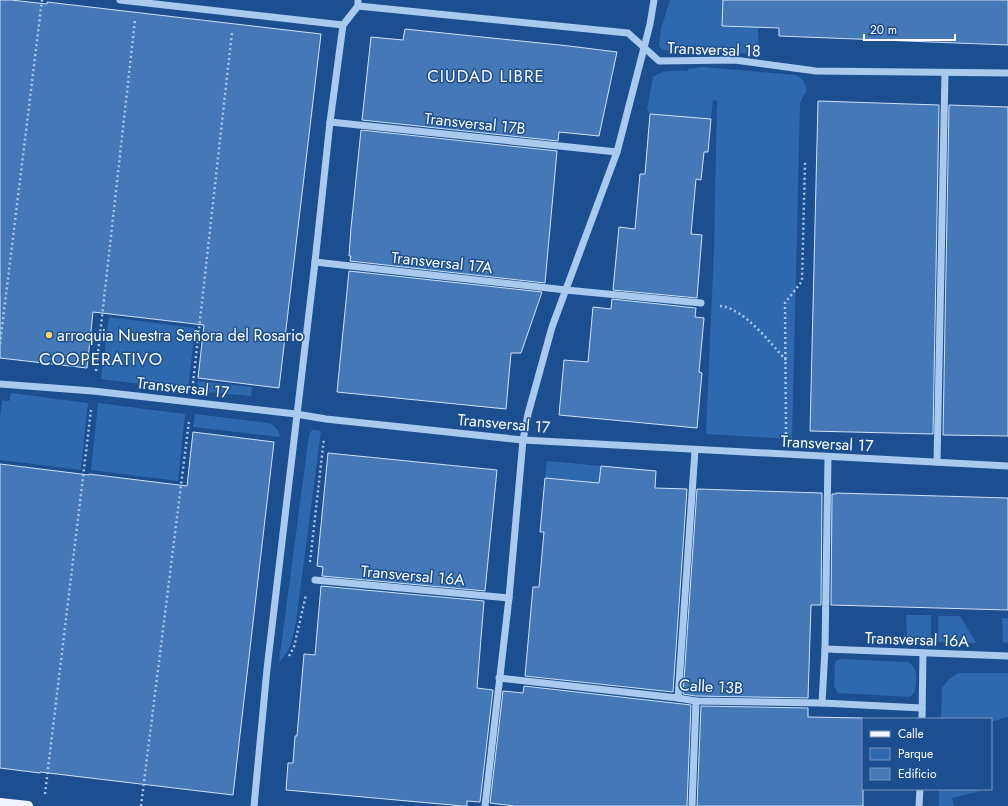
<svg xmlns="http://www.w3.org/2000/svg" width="1008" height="806" viewBox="0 0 1008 806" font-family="Jost,sans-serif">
<rect width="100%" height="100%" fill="#1b4f8f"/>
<g fill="#2e69ad">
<path d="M670,0H723L758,27L759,54L662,50L659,46L661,29Z"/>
<path d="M702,67L796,75L803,80L807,90L802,99L800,104L792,439L706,434L714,248L717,101L713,100L711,119L650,114L647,110L653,77C664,69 676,71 688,71V69Z"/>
<path d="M109,317L195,328L188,390L101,379Z"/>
<path d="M198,381L252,387L251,396L197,391Z"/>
<path d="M11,393L88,403L81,470L0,460V418L2,400L9,401Z"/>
<path d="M98,403L185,414L178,481L91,470Z"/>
<path d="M195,414L269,423C275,426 279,430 280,437L193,427Z"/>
<path d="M312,430H316L321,431L296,622C292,639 292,650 279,662L309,435Z"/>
<path d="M547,461L601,466L599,483L545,478Z"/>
<path d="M906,615H931V641L907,640Z"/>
<path d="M938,616H960L976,643L938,642Z"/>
<path d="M1002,618H1008V643L1003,642Z"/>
<path d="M840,659L907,662C919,667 916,680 915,691L910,697L838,693L834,686L835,664L836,661Z"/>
<path d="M958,673H1008V717L991,722V719H941L942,688L948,680Z"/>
<path d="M939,789H988L952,798L954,806H939Z"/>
</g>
<g fill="#4478b7" stroke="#cfe3fa">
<path d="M0,0H11L47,4V2L321,34L279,388L198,378L204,325L93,312L87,368L0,358Z"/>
<path d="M723,0H1008V45L779,36V28L722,26Z"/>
<path d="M405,29L569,46L617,52L599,136L559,132L558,141L362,120L371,37L403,40Z"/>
<path d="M818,101L939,105L933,434L810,431Z"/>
<path d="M949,105L1008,107V436L943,435Z"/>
<path d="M650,114L711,119L708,152H704L701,180L696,179L691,234L702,235L697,298L613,290L619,227L635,229L640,174H645Z"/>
<path d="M361,130L557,151L545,283L350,261L351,256H349L351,228Z"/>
<path d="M349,271L542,292L521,353H511L506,409L337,392Z"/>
<path d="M612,299L696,308L695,317L704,318L699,372L702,373L697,428L559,415L564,360L588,362L593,307L611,309Z"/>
<path d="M193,432L274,442L233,795L40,772V773L0,768V464L89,475V474L187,486Z"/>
<path d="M328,453L497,470L485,591L322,576L323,567L317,566Z"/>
<path d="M601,466L656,471L655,488L687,489L673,692L525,676L533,587H539L544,532H540L545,478L599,483Z"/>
<path d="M697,489L822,493L821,605H811L808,698L696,696L683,694Z"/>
<path d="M836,493L1008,498V610L831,605L832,494H836Z"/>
<path d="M321,586L484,601L477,688L493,690L480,802L467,801V806H463L286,790L288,763H293L295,736H297L304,654L315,655Z"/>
<path d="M524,686L691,705L687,806H514L490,803L503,691L523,693Z"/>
<path d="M701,706L808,708V717L863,718V806H697Z"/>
</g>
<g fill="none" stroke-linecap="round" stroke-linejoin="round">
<g stroke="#a9c9ee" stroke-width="2.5" stroke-dasharray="2 3" stroke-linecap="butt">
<path d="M720,306C744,308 770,343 786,360"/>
<path d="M0,344L42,0"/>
<path d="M96,371L135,20"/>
<path d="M193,383L232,32"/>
<path d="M786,434L785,303L802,281L805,162"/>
<path d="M310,562L324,438"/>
<path d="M289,656L294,647L306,595"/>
<path d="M45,794L91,410"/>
<path d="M141,806L189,421"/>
</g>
<g stroke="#a9c9ee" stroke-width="7">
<path d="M120,0L343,25"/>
<path d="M358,6L628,33L659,61L735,60L816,71L1008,73"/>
<path d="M330,122L617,152"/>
<path d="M315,262L566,290L701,303"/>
<path d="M0,384L93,391L296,414L326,419L523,440L1008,466"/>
<path d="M937,462L945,73"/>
<path d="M315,580L509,598"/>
<path d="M825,649L1008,656"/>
<path d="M499,678L678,698L696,701L822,703L922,708"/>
<path d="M678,698L695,450"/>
<path d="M822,703L825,649L828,457"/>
<path d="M922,719L923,653"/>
<path d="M254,806L267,669L315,262L330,122L343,25L358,6V0"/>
<path d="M485,806L509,598L523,440L528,414L552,327L617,152L644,48L650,24L654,0"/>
<path d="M692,806L696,701"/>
<path d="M919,806L920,789"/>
</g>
<path stroke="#f0f6ff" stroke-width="10" d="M0,803L28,806"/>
</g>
<circle fill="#ffd166" stroke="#1b4f8f" stroke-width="1.5" cx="49" cy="335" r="4"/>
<g text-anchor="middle" stroke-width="3" stroke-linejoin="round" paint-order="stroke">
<g font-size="16" fill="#fff" stroke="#1b4f8f">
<text transform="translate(714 49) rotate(2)" y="6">Transversal 18</text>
<text transform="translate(475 123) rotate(6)" y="6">Transversal 17B</text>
<text transform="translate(442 262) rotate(6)" y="6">Transversal 17A</text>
<text transform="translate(183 387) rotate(6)" y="6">Transversal 17</text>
<text transform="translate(504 423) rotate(5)" y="6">Transversal 17</text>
<text transform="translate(827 443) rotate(3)" y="6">Transversal 17</text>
<text transform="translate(413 575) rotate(5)" y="6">Transversal 16A</text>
<text transform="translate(917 639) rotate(2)" y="6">Transversal 16A</text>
<text transform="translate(711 686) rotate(3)" y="6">Calle 13B</text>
</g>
<g font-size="16" fill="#fff" stroke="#1b4f8f" text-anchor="start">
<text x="57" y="341">arroquia Nuestra Señora del Rosario</text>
</g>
<g font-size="17" letter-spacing="1" fill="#fff" stroke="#1b4f8f">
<text x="486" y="82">CIUDAD LIBRE</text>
<text x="101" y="365">COOPERATIVO</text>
</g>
</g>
<rect x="862" y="718" width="130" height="72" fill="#1b4f8f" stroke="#7695bc"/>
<rect x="870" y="731" width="20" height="6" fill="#f0f6ff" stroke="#7695bc"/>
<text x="898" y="738" font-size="12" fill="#ffffff">Calle</text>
<rect x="870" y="748" width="20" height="12" fill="#2e69ad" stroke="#7695bc"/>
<text x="898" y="758" font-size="12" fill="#ffffff">Parque</text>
<rect x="870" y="768" width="20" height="12" fill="#4478b7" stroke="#7695bc"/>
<text x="898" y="778" font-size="12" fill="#ffffff">Edificio</text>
<path d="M864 34v6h91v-6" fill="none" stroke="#ffffff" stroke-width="2"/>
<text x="870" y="34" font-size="12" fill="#ffffff" stroke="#1b4f8f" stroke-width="3" paint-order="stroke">20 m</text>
</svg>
